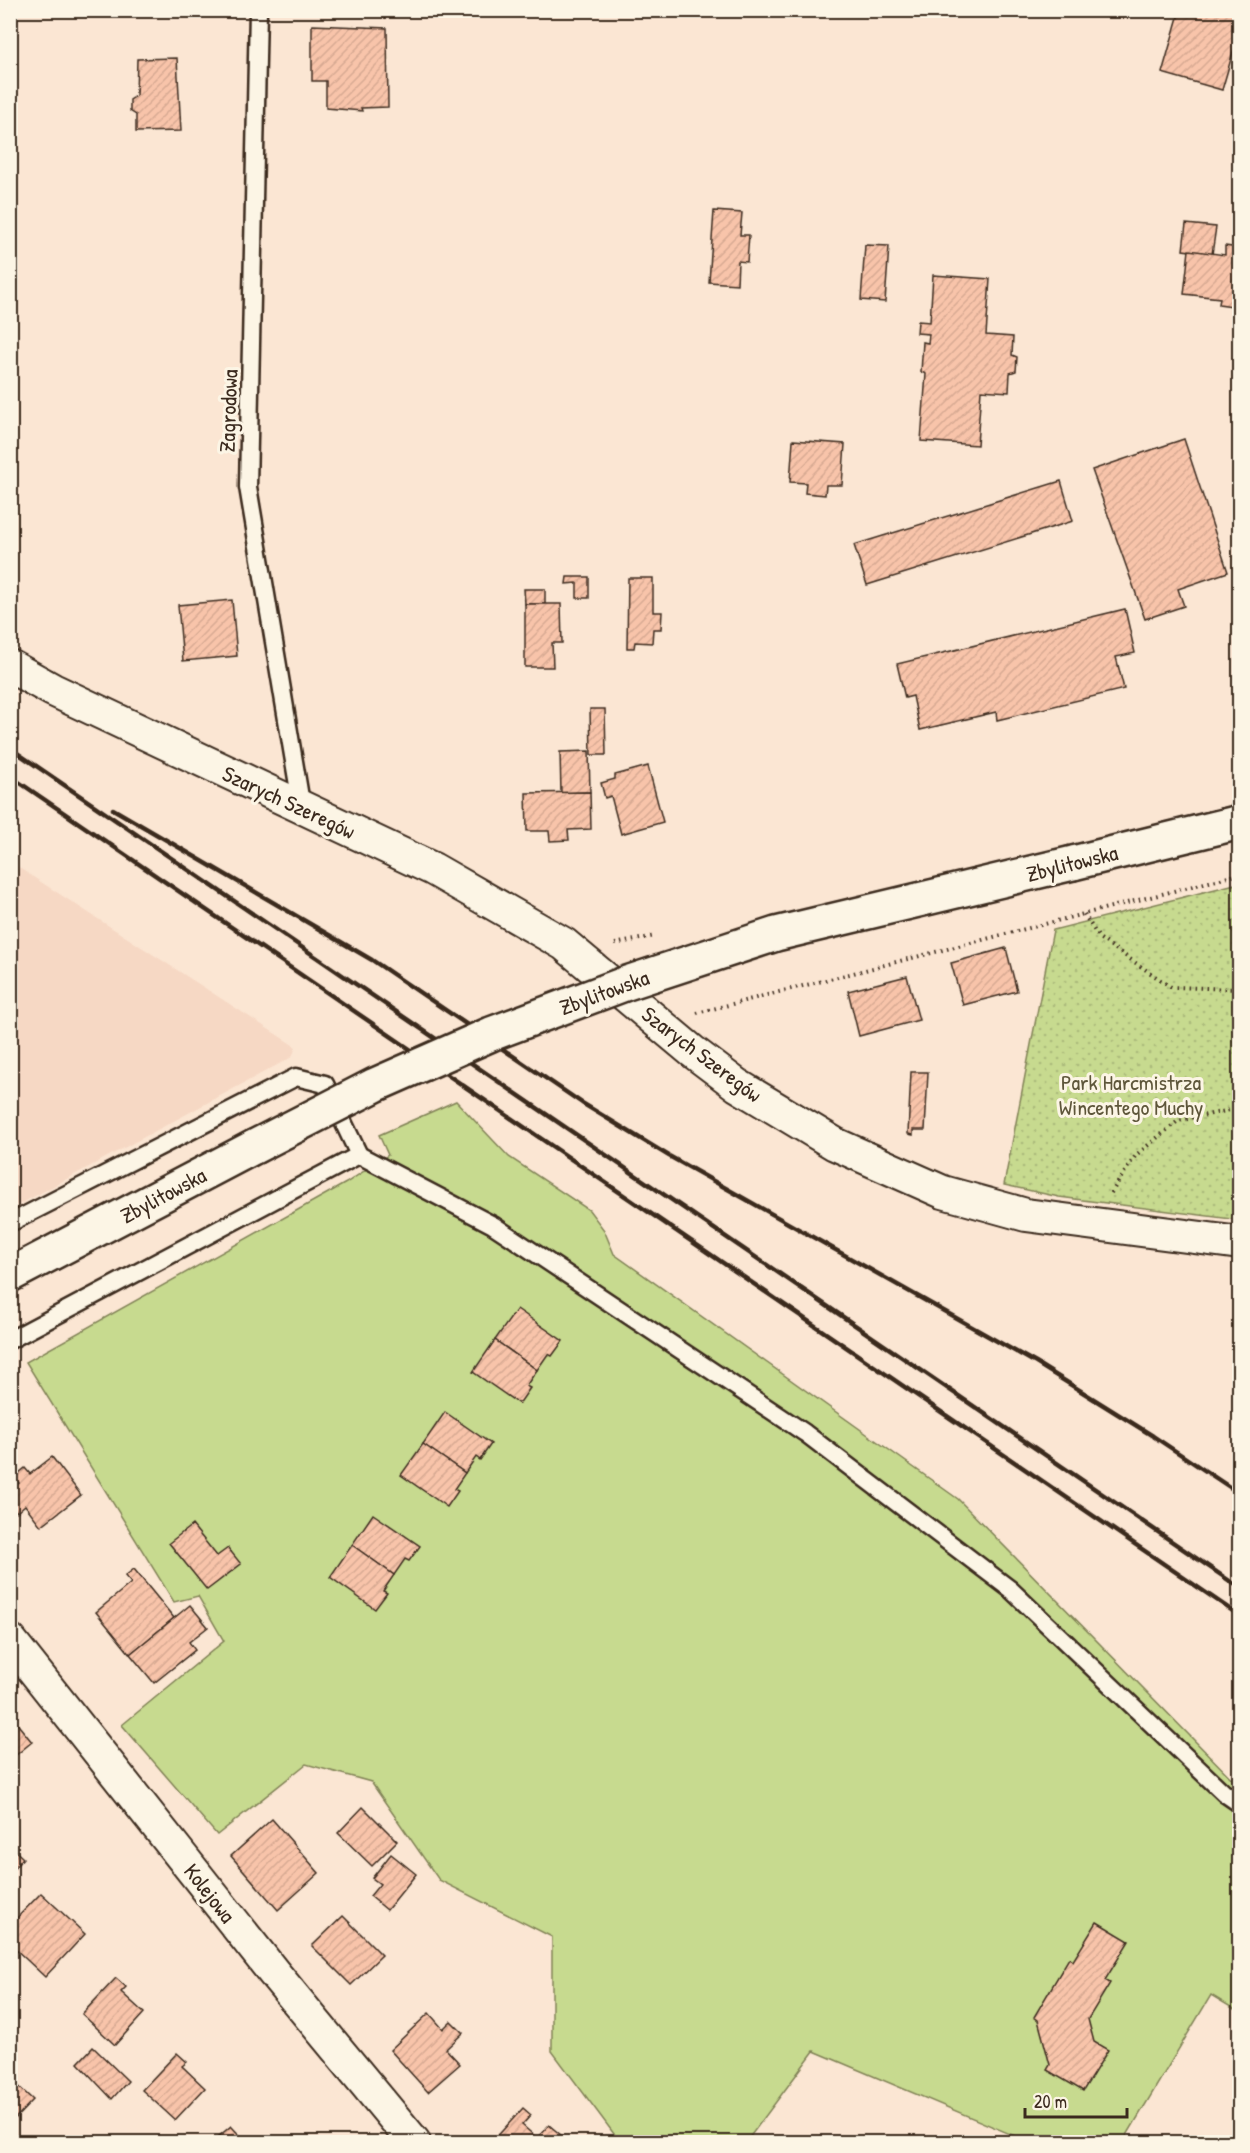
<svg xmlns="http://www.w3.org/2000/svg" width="1250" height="2153" viewBox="0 0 1250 2153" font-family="'Patrick Hand',sans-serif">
<defs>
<pattern id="park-dots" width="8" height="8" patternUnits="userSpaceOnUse" patternTransform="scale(1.5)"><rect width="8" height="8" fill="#c7da8f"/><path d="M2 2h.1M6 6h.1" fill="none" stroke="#acbb7b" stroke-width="1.8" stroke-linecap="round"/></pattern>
<pattern id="building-hatch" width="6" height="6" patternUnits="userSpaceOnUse" patternTransform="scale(1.5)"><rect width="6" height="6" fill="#f8c4aa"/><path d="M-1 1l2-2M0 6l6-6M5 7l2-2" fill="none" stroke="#d6a992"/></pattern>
</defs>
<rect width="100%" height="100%" fill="#fbe6d3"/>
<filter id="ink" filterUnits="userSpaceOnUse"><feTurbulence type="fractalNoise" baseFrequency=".0167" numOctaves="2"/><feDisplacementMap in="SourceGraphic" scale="12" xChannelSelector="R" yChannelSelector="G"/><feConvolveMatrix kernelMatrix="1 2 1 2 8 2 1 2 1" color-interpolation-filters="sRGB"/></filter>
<g filter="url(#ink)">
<path fill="#f6d8c4" d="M10,862L296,1047L292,1057L11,1209Z"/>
<path fill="#c7da8f" stroke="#818256" stroke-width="1.5" d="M456,1101L509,1157L589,1210L604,1230L614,1254L958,1499L1239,1786V2012L1211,1995L1123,2142H1029L814,2051L746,2142H620L552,2051V1937L439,1880L371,1782L306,1764L217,1835L122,1725L224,1641L198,1596L174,1602L26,1362L346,1183L388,1155L379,1135Z"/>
<path fill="url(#park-dots)" stroke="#818256" stroke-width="1.5" d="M1239,883V1220L1059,1197L1004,1185L1053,930Z"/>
<g fill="url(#building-hatch)" stroke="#3b2a1e" stroke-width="1.5">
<path d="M1180,10H1240V28L1222,90L1162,73Z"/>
<path d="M312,25L387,28L388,107L361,108L362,111L326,108V81H312Z"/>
<path d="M177,58L181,131L136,132V115L130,111V100L136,96L137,59Z"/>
<path d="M714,211L742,213L740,235H749L747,262L738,261L737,284L709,282Z"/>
<path d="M1186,224L1216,227L1212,254L1183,250Z"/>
<path d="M865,245L889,246L885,302L861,300Z"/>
<path d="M1225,246L1239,248L1240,300L1233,299L1232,306L1219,304L1220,298L1184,294L1189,250L1225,255Z"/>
<path d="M933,275L990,279L986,335L1013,337L1012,355L1017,357L1016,371L1010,373L1009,392L981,390L977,445L921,441L926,374L921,372L923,342L928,343L929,334L917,333L918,321L930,322Z"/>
<path d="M1184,439L1228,572L1178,589L1184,606L1145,619L1092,470Z"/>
<path d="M793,440L845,444L842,485H826L825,495L805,493L806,483L790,482Z"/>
<path d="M1061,481L1073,521L867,585L854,545Z"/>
<path d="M567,577H589V598H577V583L566,584Z"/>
<path d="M628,578H653V612H662L661,629H653L652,643L635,642L634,648H627Z"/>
<path d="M524,589H545V604H525Z"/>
<path d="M232,600L237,656L183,661L178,605Z"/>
<path d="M525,604H561L562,643H552L553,667H525Z"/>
<path d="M1125,609L1135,653L1116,657L1124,689L997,720L996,712L920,730L913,696L905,698L897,664Z"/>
<path d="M590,709H605L606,755H591Z"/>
<path d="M589,751L590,792L561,793L560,752Z"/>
<path d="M648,766L663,822L621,834L611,796L605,798L601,783L615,779V775Z"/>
<path d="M590,792L591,829L568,830L569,840L550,841L549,831H527L526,793Z"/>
<path d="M1006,948L1017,991L963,1005L951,963Z"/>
<path d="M907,976L919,1020L859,1036L848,991Z"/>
<path d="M911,1072H928L925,1130H913V1135L908,1134Z"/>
<path d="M517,1309L563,1341L552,1356L548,1354L537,1370L495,1340Z"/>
<path d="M495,1340L537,1370L526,1386L530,1388L519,1404L473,1372Z"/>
<path d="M445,1412L491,1444L480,1460L476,1457L465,1473L423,1444Z"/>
<path d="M423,1444L465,1473L454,1489L458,1491L447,1507L401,1475Z"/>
<path d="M52,1457L81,1495L41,1526L25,1505L17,1512L10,1503V1489L19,1483L14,1477L25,1468L30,1474Z"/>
<path d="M373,1514L420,1546L409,1561L405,1559L394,1575L352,1545Z"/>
<path d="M192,1525L217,1556L228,1548L241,1564L207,1590L169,1543Z"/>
<path d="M352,1545L394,1575L383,1591L387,1593L375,1609L330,1577Z"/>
<path d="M134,1569L174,1618L130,1654L96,1612L131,1583L125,1576Z"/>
<path d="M190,1605L208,1627L189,1642L195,1650L154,1683L130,1654Z"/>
<path d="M10,1715L32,1742L10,1760Z"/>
<path d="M363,1807L397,1841L372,1866L338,1833Z"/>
<path d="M272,1819L319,1873L278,1910L231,1856Z"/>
<path d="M10,1846L23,1858L10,1873Z"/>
<path d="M391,1854L416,1874L387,1910L370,1896L380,1884L372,1878Z"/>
<path d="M41,1893L85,1934L45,1977L10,1944V1925Z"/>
<path d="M343,1916L382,1955L351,1985L312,1946Z"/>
<path d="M1097,1922L1129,1941L1105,1980L1110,1983L1088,2019L1094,2042L1108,2050L1083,2091L1047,2070L1050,2065L1038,2020L1034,2017L1069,1958L1073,1961Z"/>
<path d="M116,1978L126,1987L121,1992L144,2013L115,2045L82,2014Z"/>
<path d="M429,2013L443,2029L451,2021L463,2033L446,2049L460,2064L428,2092L390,2050Z"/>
<path d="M93,2047L128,2081L112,2099L78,2063Z"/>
<path d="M177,2053L187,2062L182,2066L205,2088L175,2120L142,2090Z"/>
<path d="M10,2070L19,2078L15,2083L33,2100L10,2124Z"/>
<path d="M523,2108L531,2115L522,2125L537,2138L549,2125L568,2141L492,2142Z"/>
<path d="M231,2126L246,2142H212Z"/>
</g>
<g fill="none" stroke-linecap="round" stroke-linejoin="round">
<g stroke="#3b2a1e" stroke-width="21">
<g id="lane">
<path d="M258,10L248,487L302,809"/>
<path d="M359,1155L493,1225L805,1433L1010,1589L1224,1793L1240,1804"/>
<path d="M10,1223L296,1077L325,1084L359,1155L10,1340"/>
</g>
</g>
<g stroke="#3b2a1e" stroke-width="36">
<g id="street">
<path d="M10,666L53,690L433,869L564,944L692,1051L737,1085L835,1144L943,1192L1026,1215L1240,1243"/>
<path d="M10,1640L274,1973L414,2142"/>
</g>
</g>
<g stroke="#3b2a1e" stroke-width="38">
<g id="secondary">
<path d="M1073,863L1240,822"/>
<path d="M10,1275L254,1147"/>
</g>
</g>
<g stroke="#3b2a1e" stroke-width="4" stroke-dasharray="1.5 4.5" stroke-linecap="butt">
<path d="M1084,914L1099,938L1171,987L1240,989"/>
<path d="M615,944L655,936"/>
<path d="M697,1013L1240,874"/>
<path d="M1111,1193L1136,1155L1178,1121L1240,1108"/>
<path d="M10,1599L17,1608"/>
</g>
<use href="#lane" stroke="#fcf5e5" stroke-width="16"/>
<use href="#street" stroke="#fcf5e5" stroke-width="32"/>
<use href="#secondary" stroke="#fcf5e5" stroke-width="33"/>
<g stroke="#3b2a1e" stroke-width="4.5">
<path d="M10,748L1240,1588"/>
<path d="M10,776L1240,1616"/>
<path d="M113,809L372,960L582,1103L669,1156L1036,1363L1153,1436L1240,1494"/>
</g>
<g stroke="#3b2a1e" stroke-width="38" stroke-linecap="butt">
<path id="secondary-bridge" d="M254,1147L375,1085L491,1034L627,983L776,934L1073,863"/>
</g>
<use href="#secondary-bridge" stroke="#fcf5e5" stroke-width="33"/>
</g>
</g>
<g text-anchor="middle" stroke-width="6" stroke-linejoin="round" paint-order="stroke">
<g font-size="22" fill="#3b2a1e" stroke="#fcf5e5">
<text transform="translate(228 411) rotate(-88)" y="8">Zagrodowa</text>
<text transform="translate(289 802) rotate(25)" y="8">Szarych Szeregów</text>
<text transform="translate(1072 863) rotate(-14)" y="8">Zbylitowska</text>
<text transform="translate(604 992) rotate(-20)" y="8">Zbylitowska</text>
<text transform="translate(702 1054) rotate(37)" y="8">Szarych Szeregów</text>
<text transform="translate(163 1195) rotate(-28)" y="8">Zbylitowska</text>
<text transform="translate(210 1893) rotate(52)" y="8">Kolejowa</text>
</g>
<g font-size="22" fill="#5e563a" stroke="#fcf5e5">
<text x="1131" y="1090">Park Harcmistrza<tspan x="1131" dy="25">Wincentego Muchy</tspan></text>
</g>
</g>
<rect width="1250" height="2153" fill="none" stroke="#fcf5e5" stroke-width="36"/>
<rect x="18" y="18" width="1214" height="2117" fill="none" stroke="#3b2a1e" stroke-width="2" filter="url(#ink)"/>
<path d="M1025 2108v9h102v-9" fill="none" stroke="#3b2a1e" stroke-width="3"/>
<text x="1034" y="2108" font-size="18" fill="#3b2a1e" stroke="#fcf5e5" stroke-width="4.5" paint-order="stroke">20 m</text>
</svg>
